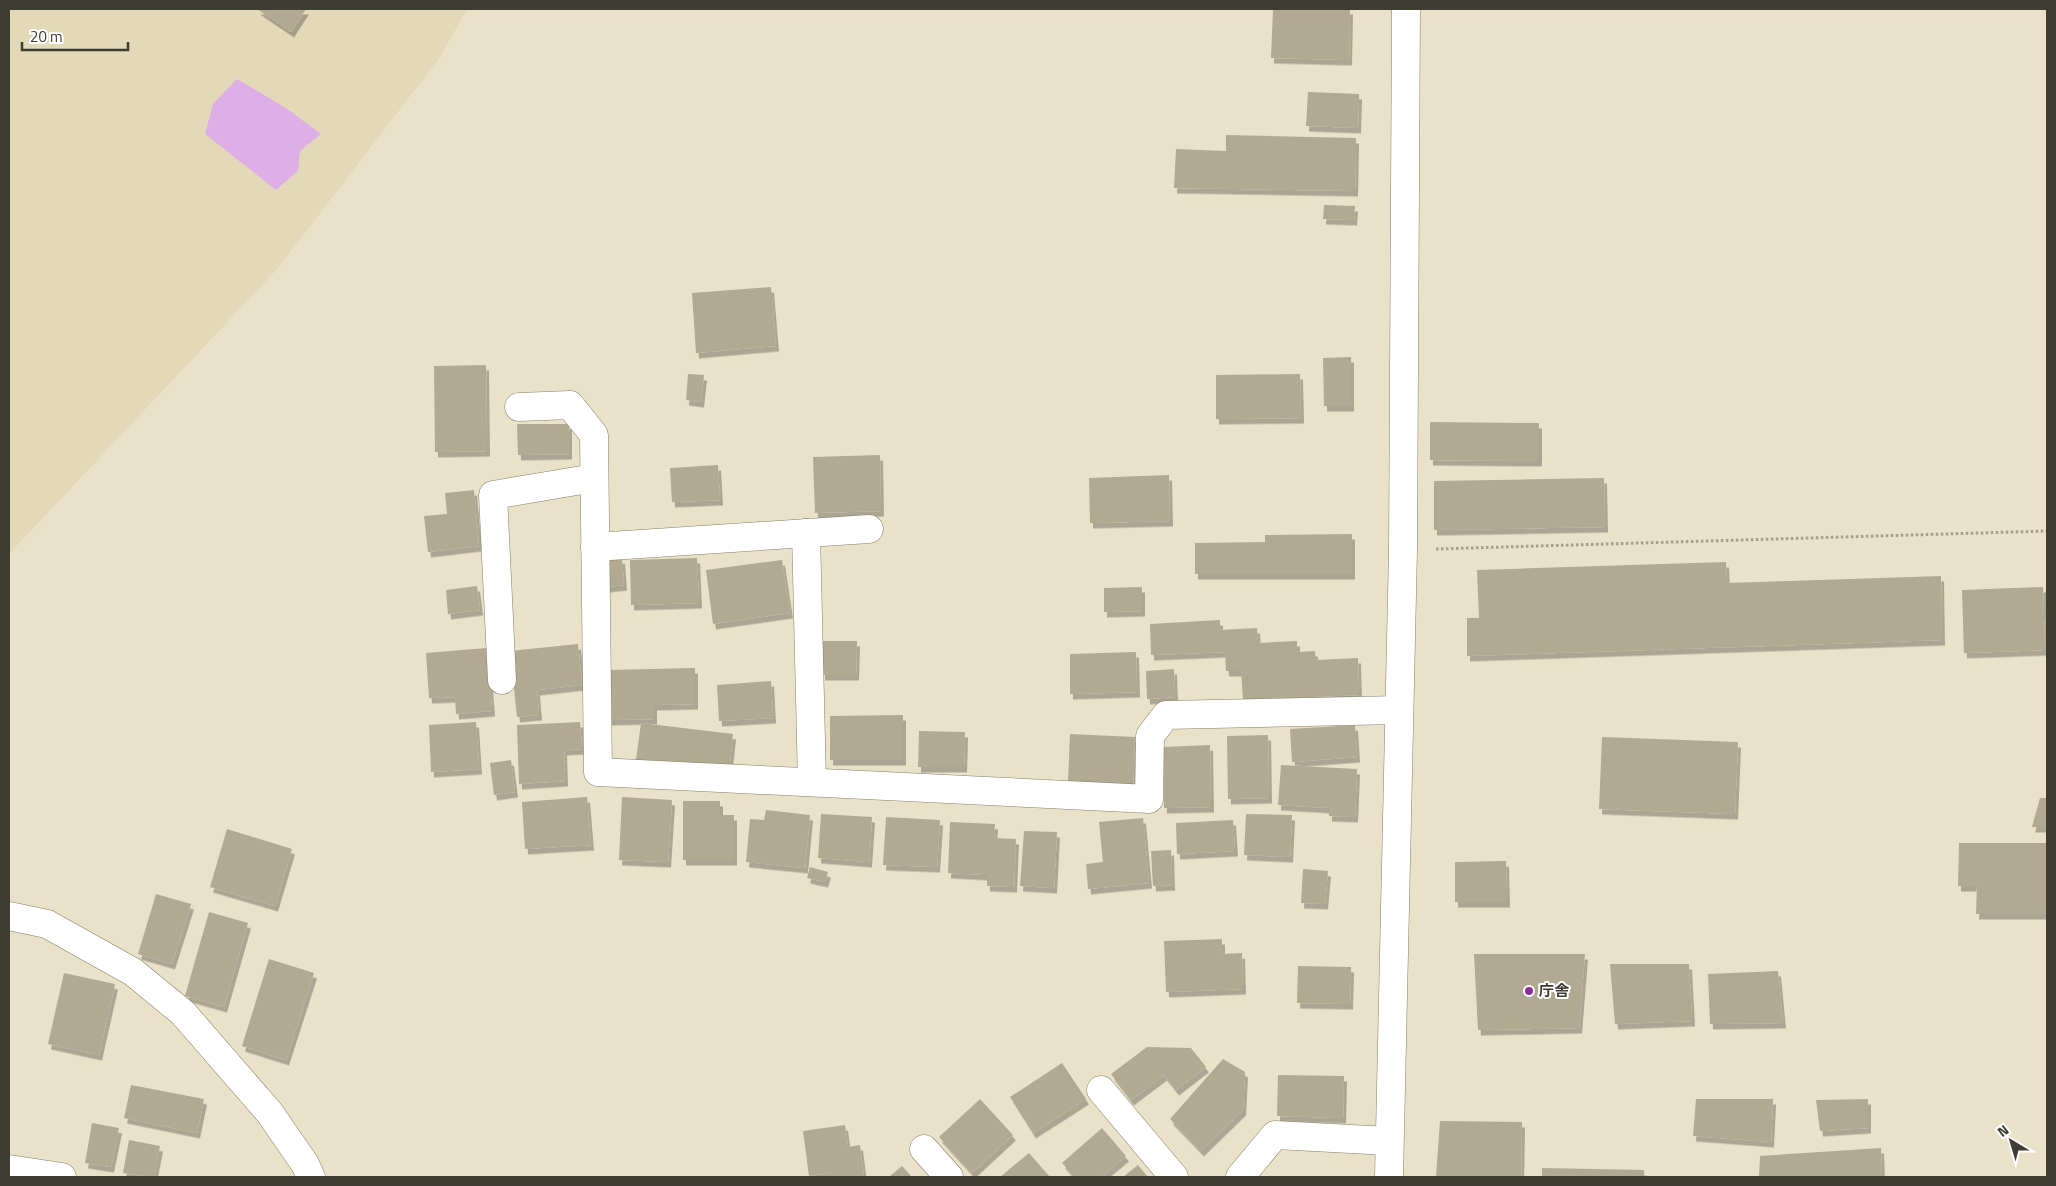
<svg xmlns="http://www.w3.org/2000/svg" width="2056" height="1186" viewBox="0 0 2056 1186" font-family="'Titillium Web','Noto Sans JP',sans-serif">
<defs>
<filter id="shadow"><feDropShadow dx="3" dy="5.5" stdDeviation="0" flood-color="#0004"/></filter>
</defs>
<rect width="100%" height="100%" fill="#e9e1c8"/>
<path fill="#e3d9b8" d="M9,9H467L440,57L278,268L9,554Z"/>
<path fill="#deafe6" d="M237,79L286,108L321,134L300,151L298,171L276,190L205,134L213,104Z"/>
<g fill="#b1a991" filter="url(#shadow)">
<path d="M257,9H306L291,32Z"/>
<path d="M1273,9H1350L1349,60L1271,58Z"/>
<path d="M1308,92L1359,94L1358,128L1306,126Z"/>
<path d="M1226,135L1356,138L1355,191L1174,188L1176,149L1226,151Z"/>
<path d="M1324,205L1355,206L1354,220L1323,219Z"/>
<path d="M771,287L776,346L696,353L692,293Z"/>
<path d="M1351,357V406H1324L1323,358Z"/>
<path d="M486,365L487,451L435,452L434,366Z"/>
<path d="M688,374L704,375L701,402L686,400Z"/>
<path d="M1300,374L1301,418L1216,419V375Z"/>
<path d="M1430,422L1539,423V461L1430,460Z"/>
<path d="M517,424H569V454L518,455Z"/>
<path d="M880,455L881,511L815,513L813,457Z"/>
<path d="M718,465L720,500L672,502L670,468Z"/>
<path d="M1169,475L1170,521L1090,523L1089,478Z"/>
<path d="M1604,478L1605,527L1434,530V481Z"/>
<path d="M474,490L479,546L428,552L424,516L447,514L445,493Z"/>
<path d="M1352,534V574H1195V543L1265,542V535Z"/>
<path d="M622,558L624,585L606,587L604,559Z"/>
<path d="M697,558L699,603L631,605L630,560Z"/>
<path d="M782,560L790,613L713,624L706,570Z"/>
<path d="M1726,562L1727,583L1941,576L1942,640L1467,656V618H1479L1477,570Z"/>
<path d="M477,586L480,610L448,614L446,590Z"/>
<path d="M1142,587V611L1104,612V588Z"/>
<path d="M2043,587L2045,650L1964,653L1962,590Z"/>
<path d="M1220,620V630L1257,628L1258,643L1297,641V652L1315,651L1316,660L1358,658L1359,695L1243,700L1241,671H1226L1225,652L1151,655L1150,624Z"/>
<path d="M822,641H857L856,675H822Z"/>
<path d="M578,644L582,685L537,690L539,715L517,717L510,651Z"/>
<path d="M487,648L492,711L456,714L455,697L429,698L426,653Z"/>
<path d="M1136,652L1137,692L1070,694V654Z"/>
<path d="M695,668V704L654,705V719L609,720L608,670Z"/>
<path d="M1174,669L1175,697L1147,699L1146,671Z"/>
<path d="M771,681L773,718L719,721L717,685Z"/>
<path d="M903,715V760H830V716Z"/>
<path d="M476,722L479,769L431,772L429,725Z"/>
<path d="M580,722L582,749L564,750L565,781L519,784L517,725Z"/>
<path d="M641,723L733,734L729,771L636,760Z"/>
<path d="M1355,725L1357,757L1292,762L1290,729Z"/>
<path d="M919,731L965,732L964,767H918Z"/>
<path d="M1070,734L1135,737L1133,786L1068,783Z"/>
<path d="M1268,735L1269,798L1228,799L1227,736Z"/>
<path d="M1602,737L1738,742L1735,814L1599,809Z"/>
<path d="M1210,745L1211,807L1164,808L1163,747Z"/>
<path d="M511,760L515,792L494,795L490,763Z"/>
<path d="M1281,765L1357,769L1355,817L1329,816V808L1278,805Z"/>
<path d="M587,797L591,845L525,849L522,802Z"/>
<path d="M622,797L672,800L668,862L619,860Z"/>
<path d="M2040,798H2047V827H2032Z"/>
<path d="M683,801H720V815H734V860H683Z"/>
<path d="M766,810L810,815L805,868L746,862L750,819L764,820Z"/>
<path d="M821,814L872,817L869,862L818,858Z"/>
<path d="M1246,814L1292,815L1290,857L1244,855Z"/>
<path d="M886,817L940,820L937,867L883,865Z"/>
<path d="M1143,818L1149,883L1088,889L1086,864L1103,862L1099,822Z"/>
<path d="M1233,820L1235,851L1177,854L1176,823Z"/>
<path d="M950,822L995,824L994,838L1016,839L1014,887L987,886V875L948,873Z"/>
<path d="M227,829L292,849L275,906L210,887Z"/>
<path d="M1024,831L1057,832L1054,888L1020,886Z"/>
<path d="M1959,843H2047V914H1976L1977,886H1958Z"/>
<path d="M1171,850L1172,885L1153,886L1151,851Z"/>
<path d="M1506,861L1507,902H1455V862Z"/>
<path d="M810,867L828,872L825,882L807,878Z"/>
<path d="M1303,869L1328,871L1325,904L1301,903Z"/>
<path d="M156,894L191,904L172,964L138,954Z"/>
<path d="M209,912L248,923L224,1007L185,996Z"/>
<path d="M1222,939V954L1242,953L1243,989L1166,992L1164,941Z"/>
<path d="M1474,954H1585L1579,1028L1478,1030Z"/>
<path d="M269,959L314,973L286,1060L242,1046Z"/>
<path d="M1610,964H1689L1692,1021L1615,1024Z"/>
<path d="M1298,966L1351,967L1350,1004L1297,1003Z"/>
<path d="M1778,971L1783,1023L1710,1024L1708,974Z"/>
<path d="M64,973L115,984L99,1055L48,1044Z"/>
<path d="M1147,1047L1191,1048L1206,1067L1176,1090L1164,1075L1131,1100L1111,1074Z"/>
<path d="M1223,1059L1245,1072L1243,1110L1201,1151L1170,1119Z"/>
<path d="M1062,1063L1086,1099L1033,1133L1010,1097Z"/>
<path d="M1278,1075L1344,1076L1343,1118L1277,1116Z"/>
<path d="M131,1085L204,1099L197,1133L124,1118Z"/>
<path d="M980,1099L1013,1135L972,1173L939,1137Z"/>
<path d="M1696,1099H1773L1771,1142L1693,1136Z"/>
<path d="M1868,1099V1128L1820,1131L1816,1100Z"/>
<path d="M1440,1121L1522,1122L1521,1177H1436Z"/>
<path d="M92,1123L119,1128L111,1167L85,1163Z"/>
<path d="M845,1125L848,1147L860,1145L864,1177H829V1173L809,1176L803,1131Z"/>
<path d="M1102,1128L1126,1156L1101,1177H1075L1062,1163Z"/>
<path d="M129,1140L160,1146L154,1177L123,1173Z"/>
<path d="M1881,1148L1882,1177H1759L1760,1156Z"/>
<path d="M1029,1153L1050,1177H1000Z"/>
<path d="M1138,1165L1148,1177H1123Z"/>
<path d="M902,1166L912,1177H892L890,1176Z"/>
<path d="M1542,1168L1644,1170V1177H1542Z"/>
</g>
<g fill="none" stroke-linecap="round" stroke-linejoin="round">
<g stroke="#867f67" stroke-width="29">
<g id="minor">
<path d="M519,407L570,405L594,435L598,772L1149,799L1150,736L1166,715L1399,710"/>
<path d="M806,533L812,782"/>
<path d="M595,547L869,529"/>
<path d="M502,680L493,495L594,478"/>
<path d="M9,916L47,924L133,972L183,1013L269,1112L305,1164L311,1177"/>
<path d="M1101,1090L1174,1177"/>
<path d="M924,1149L949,1177"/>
<path d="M9,1169L62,1177"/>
<path d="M1240,1177L1275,1135L1389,1141"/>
<path d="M1389,1177L1403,550L1406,9"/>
</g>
</g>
<path stroke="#a49e8b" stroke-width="3" stroke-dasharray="2.5 2.5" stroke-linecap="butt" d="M1436,549L2047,531"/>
<use href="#minor" stroke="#fff" stroke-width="28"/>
</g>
<circle fill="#892f9a" stroke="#fff" stroke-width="2" cx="1529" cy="991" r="5"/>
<g text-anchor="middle" stroke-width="4" stroke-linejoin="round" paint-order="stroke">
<g font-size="15" font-weight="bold" fill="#3f3c31" stroke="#fff" text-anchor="start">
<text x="1539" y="996">庁舎</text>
</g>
</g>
<rect width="2056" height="1186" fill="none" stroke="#3f3c31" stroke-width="20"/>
<g transform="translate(2011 1141) rotate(322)" stroke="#ffffff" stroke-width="4" paint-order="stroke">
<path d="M0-4L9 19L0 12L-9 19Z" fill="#3f3c31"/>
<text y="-8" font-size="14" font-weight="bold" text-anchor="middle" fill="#3f3c31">N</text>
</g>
<path d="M22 42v8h106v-8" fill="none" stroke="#3f3c31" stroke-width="2.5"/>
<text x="30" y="42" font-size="15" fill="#3f3c31" stroke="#ffffff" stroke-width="4" paint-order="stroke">20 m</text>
</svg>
